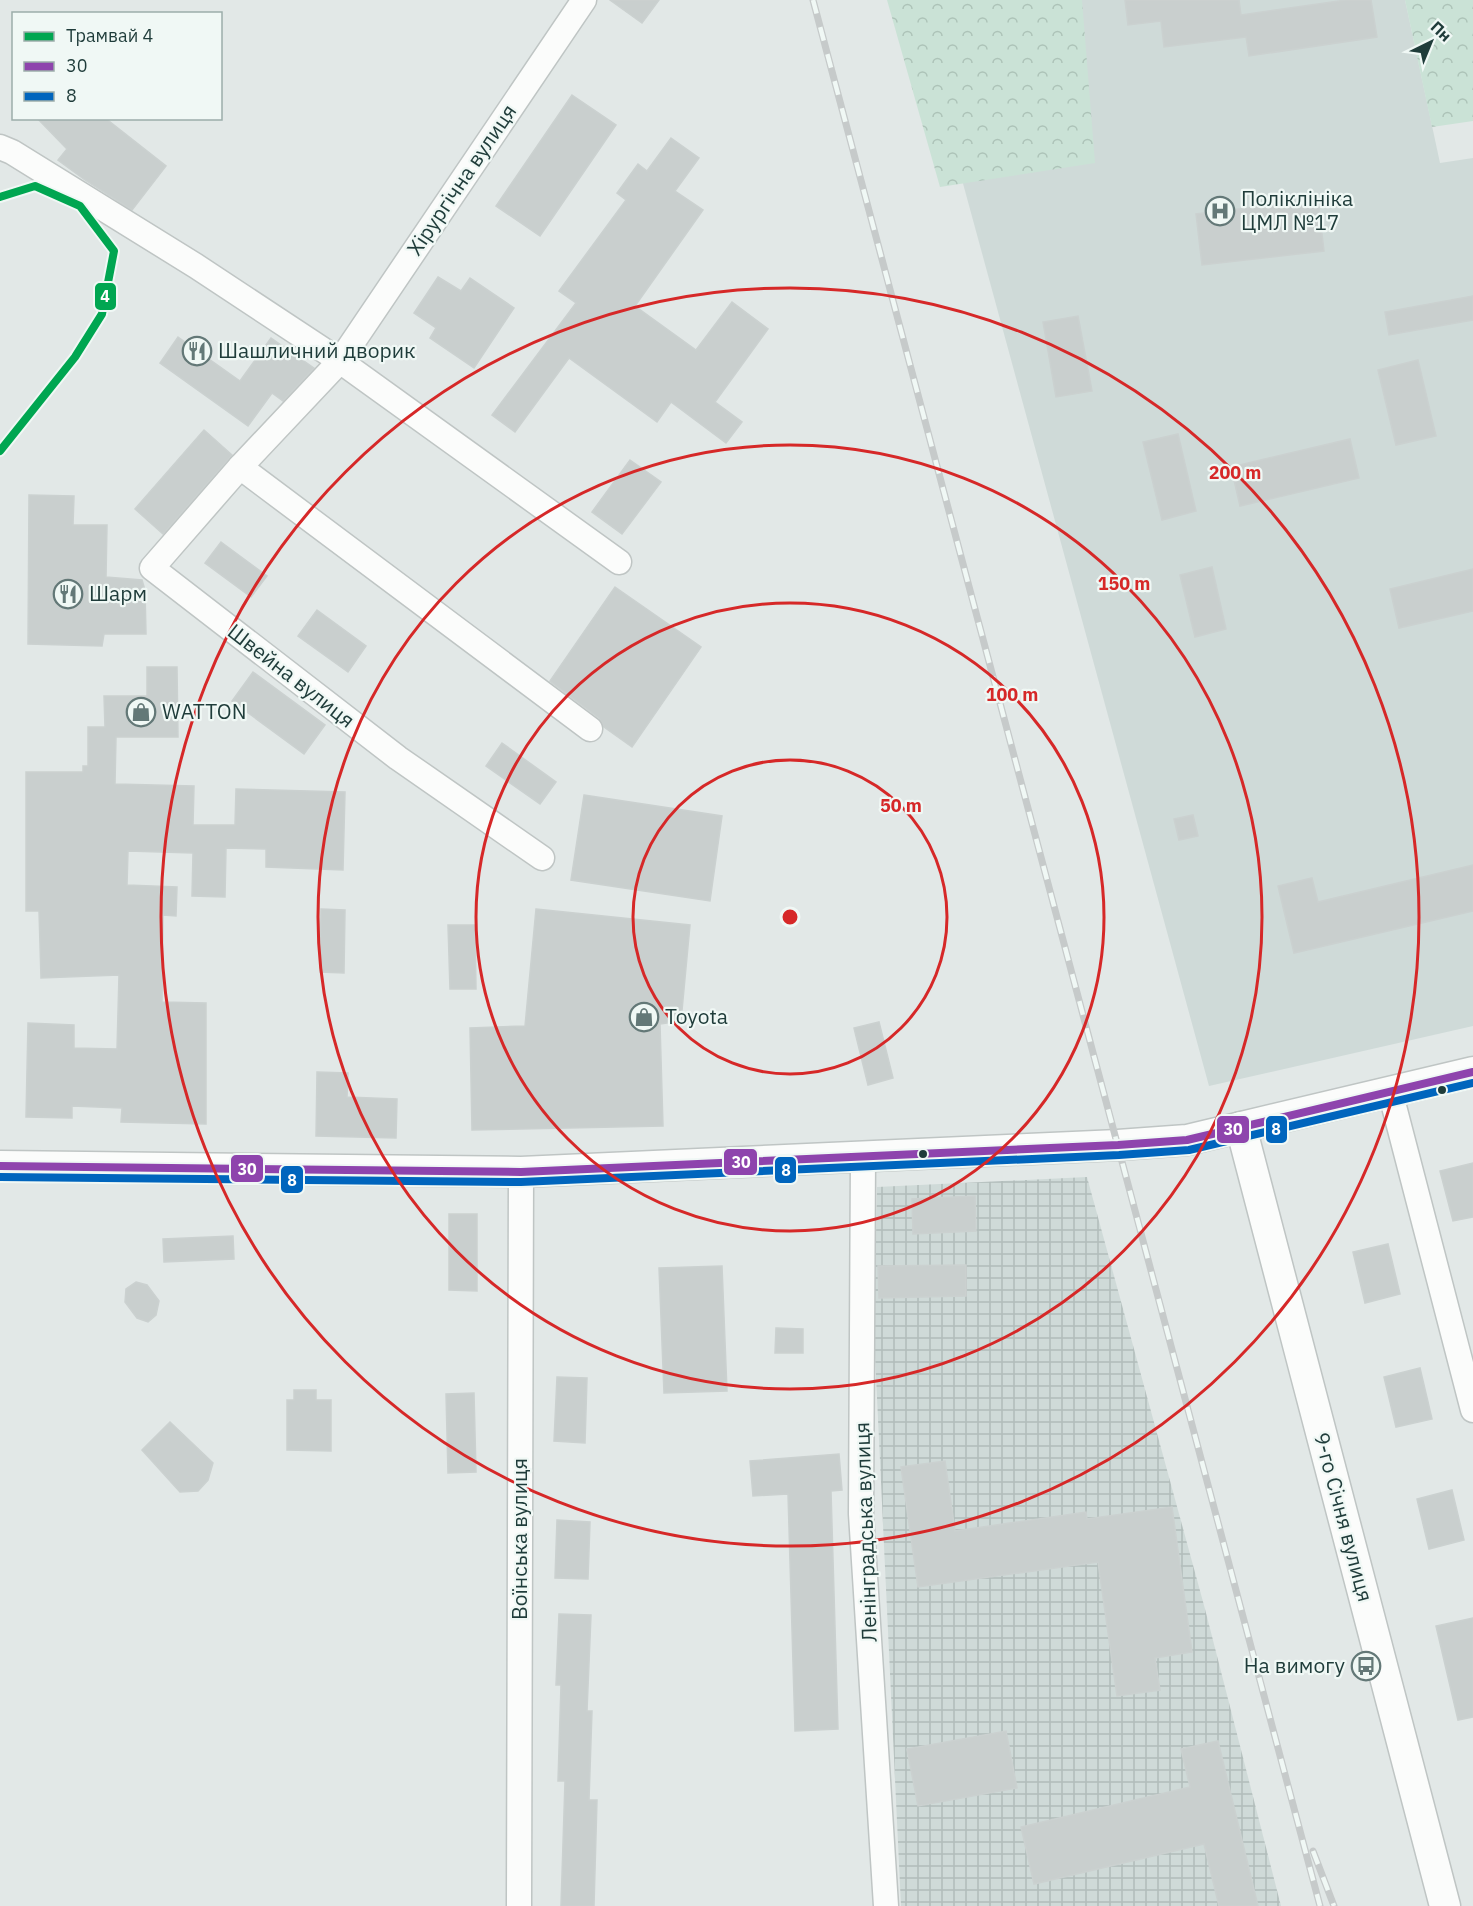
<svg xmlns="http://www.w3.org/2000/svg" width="1473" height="1906" viewBox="0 0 1473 1906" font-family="'IBM Plex Sans',sans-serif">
<defs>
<pattern id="industrial-grid" width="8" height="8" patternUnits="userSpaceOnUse" patternTransform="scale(1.5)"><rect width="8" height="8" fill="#cfdad8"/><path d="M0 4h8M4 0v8" fill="none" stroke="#b1bcba"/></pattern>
<pattern id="forest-crowns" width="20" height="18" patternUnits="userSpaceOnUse" patternTransform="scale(1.5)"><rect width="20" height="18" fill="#cae2d6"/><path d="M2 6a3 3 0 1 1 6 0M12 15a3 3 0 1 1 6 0" fill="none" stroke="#adc3b8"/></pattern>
</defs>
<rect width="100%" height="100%" fill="#e2e8e7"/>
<path fill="#cfdad8" d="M913,0H1405L1440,163L1473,158V1026L1209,1086Z"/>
<path fill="url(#industrial-grid)" d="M1087,1177L1205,1609L1281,1906H901L874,1334L877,1187Z"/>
<g fill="url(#forest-crowns)">
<path d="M887,0H1082L1095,163L940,187Z"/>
<path d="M1405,0H1473V121L1432,127Z"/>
</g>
<g fill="#c9cfce" stroke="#cbd1d0" stroke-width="1.5">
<path d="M610,0H659L642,23Z"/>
<path d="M1125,0H1239L1241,15L1346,0H1371L1377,37L1249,56L1246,37L1164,47L1161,21L1128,25Z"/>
<path d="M572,95L616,125L540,236L496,206Z"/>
<path d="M37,118H105L166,166L132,210L85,180L58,160L67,149Z"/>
<path d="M671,138L699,158L675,191L703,210L635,306L696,350L732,302L768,329L715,402L742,422L726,443L671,402L657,422L569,358L515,432L492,415L576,303L559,291L626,200L617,193L638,164L647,171Z"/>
<path d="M1318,200L1324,251L1202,265L1196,214Z"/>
<path d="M438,277L461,291L470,278L514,308L474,368L430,338L436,328L414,313Z"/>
<path d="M1473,296V320L1389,335L1385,312Z"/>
<path d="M1078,316L1092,391L1056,397L1043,322Z"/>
<path d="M178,337L240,381L271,338L314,368L283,401L272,393L248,426L160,363Z"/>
<path d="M1418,360L1436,436L1396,445L1378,370Z"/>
<path d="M204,430L232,455L163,534L135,509Z"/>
<path d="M1178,434L1196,511L1162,520L1143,442Z"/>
<path d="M1350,439L1359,478L1240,506L1231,467Z"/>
<path d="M630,460L661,482L622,534L592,512Z"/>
<path d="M29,495L74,496L73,525H107L106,577L142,580L145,590L146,634H104L102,646L28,644Z"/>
<path d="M221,542L267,576L251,597L205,563Z"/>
<path d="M1212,567L1226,629L1195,637L1180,575Z"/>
<path d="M1473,569V611L1399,628L1390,589Z"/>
<path d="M615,587L701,647L632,747L604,727L599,718L550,681Z"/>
<path d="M317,610L366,646L348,672L298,636Z"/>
<path d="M147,667H177L178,737H116L115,784L194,786L193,825H235L236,789L345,792L343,870L266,867V849L226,848L225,897L192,896L193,853L128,851L127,885L177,887L176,916L163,915L162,1002L206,1003V1124L121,1122L122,1108L72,1106V1118L26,1117L28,1023L74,1025V1048L117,1049L119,975L41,978L39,911H26V772H83V766H88V727H105L104,696H147Z"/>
<path d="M253,672L325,725L304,754L232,701Z"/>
<path d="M502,743L556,782L540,804L486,766Z"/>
<path d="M584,795L722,816L710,901L571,880Z"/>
<path d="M1193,815L1198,836L1179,840L1174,819Z"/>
<path d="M1473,865V911L1294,953L1278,886L1312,878L1318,902Z"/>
<path d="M321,909L345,910L344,973L320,972Z"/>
<path d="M536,909L690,925L681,1021L660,1024L663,1126L472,1130L470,1028L525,1026Z"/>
<path d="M448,925H475L476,989H450Z"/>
<path d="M879,1022L893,1078L868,1085L854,1028Z"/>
<path d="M317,1072L348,1073L347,1097L397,1099L396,1138L316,1136Z"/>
<path d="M1473,1163V1217L1453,1221L1440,1171Z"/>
<path d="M975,1196L976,1231L913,1234L912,1199Z"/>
<path d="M449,1214H477V1291L449,1290Z"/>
<path d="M233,1236L234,1259L164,1262L163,1239Z"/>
<path d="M1388,1244L1400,1294L1365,1303L1353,1252Z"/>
<path d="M966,1265V1296L879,1298L878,1266Z"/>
<path d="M722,1266L727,1391L664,1393L659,1268Z"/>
<path d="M136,1282L147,1285L159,1301L156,1315L148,1322L137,1318L125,1302L126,1289Z"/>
<path d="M776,1328L803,1329V1353H775Z"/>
<path d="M1420,1368L1432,1419L1396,1427L1384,1377Z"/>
<path d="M557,1377L587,1378L585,1443L554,1441Z"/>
<path d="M294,1390H316V1400H331V1451L287,1450V1400H294Z"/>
<path d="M474,1393L476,1472L448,1473L446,1394Z"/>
<path d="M170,1422L213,1463L208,1480L198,1491L180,1492L142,1450Z"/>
<path d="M839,1454L842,1490L831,1491L838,1729L795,1731L788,1494L753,1496L750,1461Z"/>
<path d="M945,1461L955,1531L1086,1512L1087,1519L1172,1507L1192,1652L1155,1658L1160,1690L1117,1696L1098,1562L918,1587L901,1467Z"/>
<path d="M1452,1490L1464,1540L1429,1549L1417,1499Z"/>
<path d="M557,1520L590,1522L588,1579L555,1578Z"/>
<path d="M559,1614L591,1615L587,1711H592L589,1800H597L594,1906H561L565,1781H558L561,1685H556Z"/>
<path d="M1473,1618V1717L1458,1720L1436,1626Z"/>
<path d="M1006,1731L1017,1788L918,1806L907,1749Z"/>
<path d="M1218,1741L1258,1906H1219L1204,1844L1034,1884L1021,1827L1190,1787L1181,1749Z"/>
</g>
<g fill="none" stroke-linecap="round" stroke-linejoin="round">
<g stroke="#bfc5c4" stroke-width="27">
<g id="minor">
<path d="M0,147L12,152L196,266L340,361L584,0"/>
<path d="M240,467L590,729"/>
<path d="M542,858L398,758L152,568L240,467L340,361L619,562"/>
<path d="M1390,1091L1473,1410"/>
<path d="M863,1158L861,1514L886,1906"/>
<path d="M519,1906L521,1172"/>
</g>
</g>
<g stroke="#bfc5c4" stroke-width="33">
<g id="tertiary">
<path d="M1241,1127L1445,1906"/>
<path d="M0,1166L521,1172L1118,1145L1187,1140L1473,1072"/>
</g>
</g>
<use href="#minor" stroke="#fbfcfb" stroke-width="24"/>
<use href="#tertiary" stroke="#fbfcfb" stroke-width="30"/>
<g stroke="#c6caca" stroke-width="7">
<g id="rail">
<path d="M813,0L1320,1906"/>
<path d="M1313,1851L1334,1906"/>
</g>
</g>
<use href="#rail" stroke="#f0f8f5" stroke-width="4.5" stroke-dasharray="14" stroke-linecap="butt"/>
<g stroke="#f0f8f5" stroke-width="12">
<path id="bus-1" d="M0,1166L521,1172L1118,1145L1187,1140L1473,1072"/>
</g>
<g stroke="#f0f8f5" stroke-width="12">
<path id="bus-2" d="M0,1177L521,1182L1119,1155L1189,1150L1473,1083"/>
</g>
<use href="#bus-1" stroke="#8e44ad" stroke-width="8"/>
<use href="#bus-2" stroke="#0065bd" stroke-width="8"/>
<g stroke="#f0f8f5" stroke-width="12">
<path id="tram-1" d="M0,197L35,186L80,206L114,251L102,314L75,357L0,451"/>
</g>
<use href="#tram-1" stroke="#00a651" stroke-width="8"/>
</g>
<g fill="none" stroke="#d62828" stroke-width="3">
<circle cx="790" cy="917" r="157"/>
<circle cx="790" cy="917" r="314"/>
<circle cx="790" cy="917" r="472"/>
<circle cx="790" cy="917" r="629"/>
</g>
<defs>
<g id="hospital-ring" transform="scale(1.5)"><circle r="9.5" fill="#f0f8f5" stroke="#637877" stroke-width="1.5"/><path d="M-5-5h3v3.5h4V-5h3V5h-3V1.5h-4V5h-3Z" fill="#637877"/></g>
<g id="restaurant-ring" transform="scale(1.5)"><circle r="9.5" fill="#f0f8f5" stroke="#637877" stroke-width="1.5"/><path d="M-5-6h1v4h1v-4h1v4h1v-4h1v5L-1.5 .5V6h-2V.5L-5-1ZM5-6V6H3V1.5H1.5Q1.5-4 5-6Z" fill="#637877"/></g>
<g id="shop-ring" transform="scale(1.5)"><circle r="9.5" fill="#f0f8f5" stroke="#637877" stroke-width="1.5"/><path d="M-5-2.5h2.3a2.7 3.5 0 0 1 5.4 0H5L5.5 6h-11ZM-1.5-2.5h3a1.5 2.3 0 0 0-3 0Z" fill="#637877"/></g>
<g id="bus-ring" transform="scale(1.5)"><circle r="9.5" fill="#f0f8f5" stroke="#637877" stroke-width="1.5"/><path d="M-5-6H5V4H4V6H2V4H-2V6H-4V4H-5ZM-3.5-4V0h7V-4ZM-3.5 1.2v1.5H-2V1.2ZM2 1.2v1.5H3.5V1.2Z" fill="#637877"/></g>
</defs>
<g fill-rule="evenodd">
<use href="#hospital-ring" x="1220" y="211"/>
<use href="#restaurant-ring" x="197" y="351"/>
<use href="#restaurant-ring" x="68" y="594"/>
<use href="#shop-ring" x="141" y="712"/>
<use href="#shop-ring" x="644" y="1017"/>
<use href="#bus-ring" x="1366" y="1666"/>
</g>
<g fill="#1f3c3a" stroke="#f0f8f5" stroke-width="2">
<circle cx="1442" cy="1090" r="5"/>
<circle cx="923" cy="1154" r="5"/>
</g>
<g text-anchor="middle" stroke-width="4.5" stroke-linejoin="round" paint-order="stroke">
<g font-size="21" fill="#1f3c3a" stroke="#f0f8f5">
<text transform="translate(462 180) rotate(-56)" y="7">Хірургічна вулиця</text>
<text transform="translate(291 676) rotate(38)" y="7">Швейна вулиця</text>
<text transform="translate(1343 1517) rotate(75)" y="7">9-го Січня вулиця</text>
<text transform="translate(866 1532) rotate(-92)" y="7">Ленінградська вулиця</text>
<text transform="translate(520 1539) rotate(-90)" y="7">Воїнська вулиця</text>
</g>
<g font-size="21" fill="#1f3c3a" stroke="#f0f8f5" text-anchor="start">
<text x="1241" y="206">Поліклініка<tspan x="1241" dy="24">ЦМЛ №17</tspan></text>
<text x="218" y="358">Шашличний дворик</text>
<text x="89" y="601">Шарм</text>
<text x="162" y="719">WATTON</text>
<text x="665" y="1024">Toyota</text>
<text x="1345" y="1673" text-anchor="end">На вимогу</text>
</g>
</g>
<circle cx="790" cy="917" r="9" fill="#d62828" stroke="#f0f8f5" stroke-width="3"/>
<g font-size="18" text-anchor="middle" font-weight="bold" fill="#d62828" stroke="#f0f8f5" stroke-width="4.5" stroke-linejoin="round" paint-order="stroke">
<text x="1235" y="479">200 m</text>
<text x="1124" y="590">150 m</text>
<text x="1012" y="701">100 m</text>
<text x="901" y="812">50 m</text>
</g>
<g stroke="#f0f8f5" stroke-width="2">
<rect x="94" y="282" width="23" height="29" rx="6" fill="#00a651"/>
<rect x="1216" y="1115" width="34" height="29" rx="6" fill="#8e44ad"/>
<rect x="1265" y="1115" width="23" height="29" rx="6" fill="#0065bd"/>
<rect x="723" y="1148" width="35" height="28" rx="6" fill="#8e44ad"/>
<rect x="230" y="1154" width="34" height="29" rx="6" fill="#8e44ad"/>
<rect x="774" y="1156" width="23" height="28" rx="6" fill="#0065bd"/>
<rect x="280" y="1165" width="24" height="29" rx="6" fill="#0065bd"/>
</g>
<g font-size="16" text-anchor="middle" font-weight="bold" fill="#fff">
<text x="105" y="302">4</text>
<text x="1233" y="1135">30</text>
<text x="1276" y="1135">8</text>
<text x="741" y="1168">30</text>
<text x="247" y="1175">30</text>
<text x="786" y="1176">8</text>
<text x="292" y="1186">8</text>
</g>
<rect x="12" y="12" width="210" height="108" fill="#f0f8f5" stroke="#9cadaa" stroke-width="1.5"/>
<rect x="24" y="32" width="30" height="9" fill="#00a651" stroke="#9cadaa" stroke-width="1.5"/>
<text x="66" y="42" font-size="18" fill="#1f3c3a">Трамвай 4</text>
<rect x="24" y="62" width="30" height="9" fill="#8e44ad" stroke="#9cadaa" stroke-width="1.5"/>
<text x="66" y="72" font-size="18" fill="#1f3c3a">30</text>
<rect x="24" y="92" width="30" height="9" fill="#0065bd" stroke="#9cadaa" stroke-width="1.5"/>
<text x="66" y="102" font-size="18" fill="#1f3c3a">8</text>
<g transform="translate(1431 42) rotate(43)" stroke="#f0f8f5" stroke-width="4.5" paint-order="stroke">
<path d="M0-4.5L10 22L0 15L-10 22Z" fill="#1f3c3a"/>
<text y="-9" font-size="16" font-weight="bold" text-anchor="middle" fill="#1f3c3a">Пн</text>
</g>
</svg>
